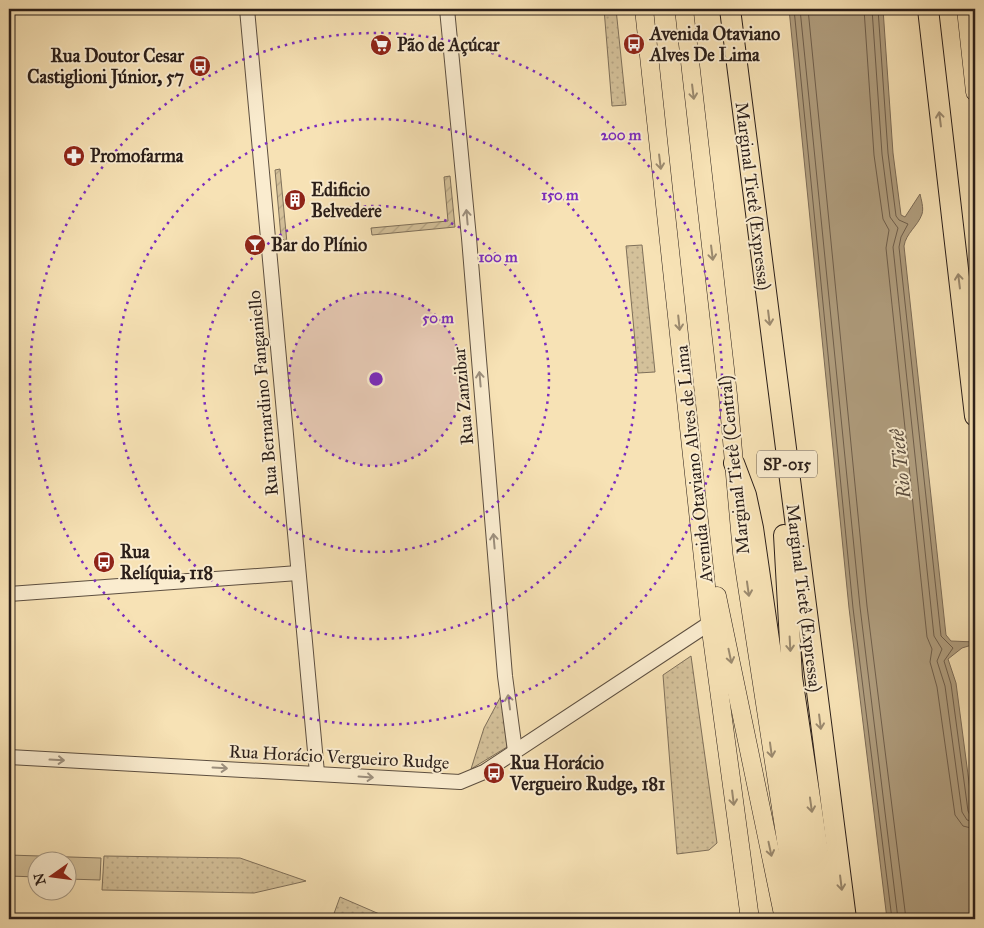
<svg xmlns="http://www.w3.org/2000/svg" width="984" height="928" viewBox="0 0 984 928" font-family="'IM FELL Great Primer',serif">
<defs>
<pattern id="grass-dots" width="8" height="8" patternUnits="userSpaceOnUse" patternTransform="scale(1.25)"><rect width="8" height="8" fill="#d4c19a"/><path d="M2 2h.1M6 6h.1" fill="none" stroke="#b6a584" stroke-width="1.8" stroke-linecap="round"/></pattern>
<pattern id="garden-furrows" width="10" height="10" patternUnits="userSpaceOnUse" patternTransform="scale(1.25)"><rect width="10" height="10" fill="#d4c19a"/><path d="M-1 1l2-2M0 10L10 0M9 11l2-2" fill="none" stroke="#b6a584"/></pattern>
</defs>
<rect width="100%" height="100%" fill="#f7e2b5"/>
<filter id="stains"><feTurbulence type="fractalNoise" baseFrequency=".004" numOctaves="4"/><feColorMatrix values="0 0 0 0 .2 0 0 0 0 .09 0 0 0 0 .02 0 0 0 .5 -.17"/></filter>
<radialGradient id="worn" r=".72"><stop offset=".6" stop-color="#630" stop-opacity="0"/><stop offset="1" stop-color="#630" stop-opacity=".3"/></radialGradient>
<g fill="url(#grass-dots)" stroke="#7f705a">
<path d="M604,9H616L626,105L612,106Z"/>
<path d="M642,245L655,372L638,373L626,246Z"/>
<path d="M691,656L717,843L709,850L677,854L663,675Z"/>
<path d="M501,696L507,747L471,769L484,728Z"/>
<path d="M104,856L240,858L306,881L254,893L102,890Z"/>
<path d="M340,897L391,919H332Z"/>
</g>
<g fill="url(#garden-furrows)" stroke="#7f705a">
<path d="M280,169L287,243L281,237L275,170Z"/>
<path d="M450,176L455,227L372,235L371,228L448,221L444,177Z"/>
</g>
<path fill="#d4c19a" stroke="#7f705a" d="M9,855L101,858L100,880L68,879V860H38L37,877L9,876Z"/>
<path fill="#b19f80" stroke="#7b6b57" d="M789,9H883L893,153L901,215L905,217L920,194C921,199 924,208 922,214C918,226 906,233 904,246L946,635L951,641L975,642V644L962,648L948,659L956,683L975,828V919H887L849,608Z"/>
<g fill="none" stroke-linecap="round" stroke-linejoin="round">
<g stroke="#6e5e4c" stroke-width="1">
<path d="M794,9L853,608L892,919"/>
<path d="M800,9L860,607L898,919"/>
<path d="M808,9L867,606L906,919"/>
<path d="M864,9L874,155L883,219L889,230L886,248L927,637L932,649L930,662L937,687L955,815L963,826L975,829"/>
<path d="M872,9L882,154L890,217L898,228L893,247L934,636L942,649L937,661L945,686L962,812L967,820L975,822"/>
<path d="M878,9L888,153L896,216L899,220L908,224L901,237L899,247L941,636L953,648L944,661L951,684L968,811L970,815L975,816"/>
</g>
<g stroke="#5d4f40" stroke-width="16">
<g id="tertiary">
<path d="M247,9L317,773"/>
<path d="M447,9L469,238L505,676L515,751"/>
<path d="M9,594L298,573"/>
<path d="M9,757L460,782L484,772L710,623"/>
</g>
</g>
<g stroke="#2a1e19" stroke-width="19">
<g id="trunk">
<path d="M644,9L710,623L750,919"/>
<path d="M684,9L728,395L742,553L798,919"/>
<path d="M966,9L975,92"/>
<path d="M717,596L784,919"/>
</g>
</g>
<g stroke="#2a1e19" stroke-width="22">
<g id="motorway">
<path d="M730,9L846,919"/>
<path d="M928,9L975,416"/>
<path d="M734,463L746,495L753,528L809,919"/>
<path d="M784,535L792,677L828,919"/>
</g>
</g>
<use href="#tertiary" stroke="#faeccf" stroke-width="14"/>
<use href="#trunk" stroke="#f7e2b5" stroke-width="18"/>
<use href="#motorway" stroke="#f7e2b5" stroke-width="20"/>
</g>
<defs><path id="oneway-shaft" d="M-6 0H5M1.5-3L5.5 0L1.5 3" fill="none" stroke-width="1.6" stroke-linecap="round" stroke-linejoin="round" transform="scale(1.25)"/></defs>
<g stroke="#9b8a6f">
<use href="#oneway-shaft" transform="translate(693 92) rotate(83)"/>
<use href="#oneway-shaft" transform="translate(940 119) rotate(-97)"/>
<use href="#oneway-shaft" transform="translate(660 162) rotate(83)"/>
<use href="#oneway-shaft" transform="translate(712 253) rotate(83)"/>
<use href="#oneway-shaft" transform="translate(959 281) rotate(-97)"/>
<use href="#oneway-shaft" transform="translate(769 318) rotate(83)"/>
<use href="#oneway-shaft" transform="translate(679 323) rotate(84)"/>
<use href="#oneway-shaft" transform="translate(748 589) rotate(82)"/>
<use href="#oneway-shaft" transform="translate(790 644) rotate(87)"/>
<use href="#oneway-shaft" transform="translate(730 656) rotate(78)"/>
<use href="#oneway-shaft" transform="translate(820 722) rotate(83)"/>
<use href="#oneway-shaft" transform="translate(771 750) rotate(82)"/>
<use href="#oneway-shaft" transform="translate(733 798) rotate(83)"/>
<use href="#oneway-shaft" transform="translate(811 805) rotate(82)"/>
<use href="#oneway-shaft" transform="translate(770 849) rotate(78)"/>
<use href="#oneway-shaft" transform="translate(841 883) rotate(83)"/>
</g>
<g stroke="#9c8f7d">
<use href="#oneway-shaft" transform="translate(467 217) rotate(-95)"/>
<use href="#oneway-shaft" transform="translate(480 379) rotate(-95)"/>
<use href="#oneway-shaft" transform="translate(494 541) rotate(-95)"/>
<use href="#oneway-shaft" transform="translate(509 702) rotate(-98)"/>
<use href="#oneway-shaft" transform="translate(57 760) rotate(3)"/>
<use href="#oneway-shaft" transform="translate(220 768) rotate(3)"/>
<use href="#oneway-shaft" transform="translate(366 777) rotate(4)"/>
</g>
<circle cx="376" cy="379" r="87" fill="#7b2cbf" fill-opacity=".12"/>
<g fill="none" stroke="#7b2cbf" stroke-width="2.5" stroke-dasharray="2.5 5">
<circle cx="376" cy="379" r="87"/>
<circle cx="376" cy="379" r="173"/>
<circle cx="376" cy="379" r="260"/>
<circle cx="376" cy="379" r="346"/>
</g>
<defs>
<g id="bus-disc" transform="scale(1.125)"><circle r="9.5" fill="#8f2418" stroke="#faeccf"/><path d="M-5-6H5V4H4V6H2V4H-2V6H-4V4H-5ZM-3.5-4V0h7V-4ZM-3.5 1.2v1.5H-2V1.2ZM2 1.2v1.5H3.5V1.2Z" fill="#fff"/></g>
<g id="supermarket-disc" transform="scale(1.125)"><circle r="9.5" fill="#8f2418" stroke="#faeccf"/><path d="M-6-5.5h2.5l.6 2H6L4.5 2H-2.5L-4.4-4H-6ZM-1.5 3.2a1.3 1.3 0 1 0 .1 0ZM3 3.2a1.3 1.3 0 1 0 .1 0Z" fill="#fff"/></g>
<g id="pharmacy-disc" transform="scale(1.125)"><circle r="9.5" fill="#8f2418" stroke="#faeccf"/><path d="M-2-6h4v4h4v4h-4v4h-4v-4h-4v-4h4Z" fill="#fff"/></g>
<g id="building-disc" transform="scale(1.125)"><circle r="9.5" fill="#8f2418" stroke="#faeccf"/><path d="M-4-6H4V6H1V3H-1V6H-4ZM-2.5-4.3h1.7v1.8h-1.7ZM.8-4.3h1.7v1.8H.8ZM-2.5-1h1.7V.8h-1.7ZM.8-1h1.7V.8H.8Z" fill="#fff"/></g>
<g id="bar-disc" transform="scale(1.125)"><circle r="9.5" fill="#8f2418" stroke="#faeccf"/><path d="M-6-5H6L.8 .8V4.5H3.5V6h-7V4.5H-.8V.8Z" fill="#fff"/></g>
</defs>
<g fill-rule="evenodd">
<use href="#bus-disc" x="634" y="44"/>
<use href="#supermarket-disc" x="381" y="45"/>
<use href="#bus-disc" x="200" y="66"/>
<use href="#pharmacy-disc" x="74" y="156"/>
<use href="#building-disc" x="295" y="200"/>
<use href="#bar-disc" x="255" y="245"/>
<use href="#bus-disc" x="104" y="562"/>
<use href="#bus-disc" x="494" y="773"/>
</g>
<g text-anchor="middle" stroke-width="4" stroke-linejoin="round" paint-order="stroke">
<rect fill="#faeccf" stroke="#685c50" stroke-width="1" x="757" y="450.5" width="60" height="27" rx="4"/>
<g font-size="16" font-weight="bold" fill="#2a1e19">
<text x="787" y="470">SP-015</text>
</g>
<g font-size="18" font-weight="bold" fill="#2a1e19" stroke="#faeccf" text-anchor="start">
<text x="650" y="40">Avenida Otaviano<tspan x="650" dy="21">Alves De Lima</tspan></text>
<text x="397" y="51">Pão de Açúcar</text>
<text x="184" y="62" text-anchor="end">Rua Doutor Cesar<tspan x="184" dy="21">Castiglioni Júnior, 57</tspan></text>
<text x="90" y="162">Promofarma</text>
<text x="311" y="196">Edificio<tspan x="311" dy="21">Belvedere</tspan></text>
<text x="271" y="251">Bar do Plínio</text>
<text x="120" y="558">Rua<tspan x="120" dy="21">Relíquia, 118</tspan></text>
<text x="510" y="769">Rua Horácio<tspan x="510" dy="21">Vergueiro Rudge, 181</tspan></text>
</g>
<g font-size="18" fill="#2a1e19" stroke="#faeccf">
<text transform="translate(753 196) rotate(83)" y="6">Marginal Tietê (Expressa)</text>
<text transform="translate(263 393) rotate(-95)" y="6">Rua Bernardino Fanganiello</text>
<text transform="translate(463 396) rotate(-95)" y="6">Rua Zanzibar</text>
<text transform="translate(694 464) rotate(-96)" y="6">Avenida Otaviano Alves de Lima</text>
<text transform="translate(734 465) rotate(-96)" y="6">Marginal Tietê (Central)</text>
<text transform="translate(804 598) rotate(83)" y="6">Marginal Tietê (Expressa)</text>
<text transform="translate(339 757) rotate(3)" y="6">Rua Horácio Vergueiro Rudge</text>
</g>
<g font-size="19" font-style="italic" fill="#594b3d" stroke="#faeccf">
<text transform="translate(900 464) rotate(-96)" y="7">Rio Tietê</text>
</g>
</g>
<circle cx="376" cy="379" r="8" fill="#7b2cbf" stroke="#faeccf" stroke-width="2.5"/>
<g font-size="15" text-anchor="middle" font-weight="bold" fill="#7b2cbf" stroke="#faeccf" stroke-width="4" stroke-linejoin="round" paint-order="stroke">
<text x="621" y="140">200 m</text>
<text x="560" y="200">150 m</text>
<text x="498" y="262">100 m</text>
<text x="438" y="323">50 m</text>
</g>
<rect width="984" height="928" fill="none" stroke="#f7e2b5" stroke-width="30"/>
<rect x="10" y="10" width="964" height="908" fill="none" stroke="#2a1e19" stroke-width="2.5"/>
<rect x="15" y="15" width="954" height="898" fill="none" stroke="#2a1e19"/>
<g transform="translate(52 876) rotate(256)"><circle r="24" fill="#faeccf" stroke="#a79a86"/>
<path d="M0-4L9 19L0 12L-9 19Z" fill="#8f2418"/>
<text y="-8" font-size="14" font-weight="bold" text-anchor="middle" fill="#2a1e19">N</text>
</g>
<rect width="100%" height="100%" filter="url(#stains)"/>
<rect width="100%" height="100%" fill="url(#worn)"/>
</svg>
